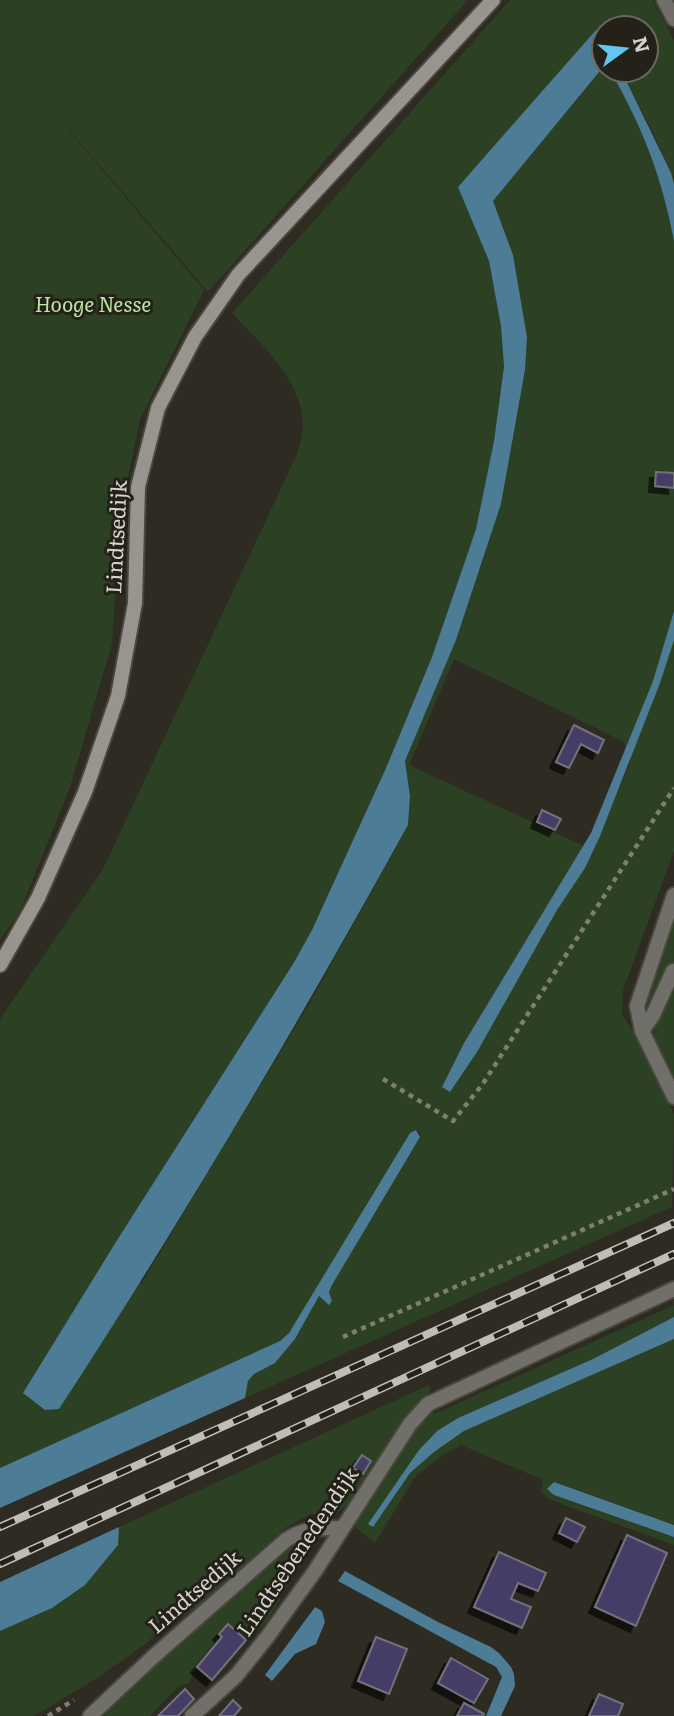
<svg xmlns="http://www.w3.org/2000/svg" width="674" height="1716" viewBox="0 0 674 1716" font-family="Literata,serif">
<defs>
<filter id="shadow"><feDropShadow dx="-6" dy="6" stdDeviation="0" flood-color="#0009"/></filter>
</defs>
<rect width="100%" height="100%" fill="#2e2b22"/>
<g fill="#2c4023" fill-rule="evenodd">
<path d="M0,0H468L208,292L6,56L204,290L140,419L120,517L112,644L70,787L20,911L0,940Z"/>
<path d="M510,0H653L674,40V184L655,137L621,70H646V28H604V42L595,31L459,187L489,261L501,326L504,367L494,441L476,529L432,657L386,768L312,930L293,964L119,1237L141,1284L309,1004L408,826L410,796L405,761L456,640L501,504L525,370L527,337L513,255L493,201L604,66V70H610C643,129 661,174 674,241V851L623,990L622,1014L634,1033L674,1114L672,1207L245,1398L248,1381L254,1374L275,1363L295,1339L319,1296L332,1298L329,1292L332,1285L420,1137V1133L415,1130L410,1133L318,1289L289,1333L280,1341L0,1468V1019L103,869L297,454C299,446 303,436 303,427C303,379 261,345 232,313ZM454,659L624,742L630,763L585,867L464,1043L584,846L409,765Z"/>
<path d="M674,912V972L648,1014L644,1015L643,1006Z"/>
<path d="M674,980V1084L652,1039L655,1029L653,1026Z"/>
<path d="M674,1305V1317L593,1359L458,1418L437,1431L428,1440L368,1524L410,1473L434,1452L464,1431L674,1339V1525L555,1482L554,1495L674,1537V1545L551,1500L541,1492L543,1480L461,1445L440,1457L415,1477L375,1543L356,1528V1519L415,1427L431,1409L434,1414Z"/>
<path d="M429,1385L431,1390L404,1420L347,1505L336,1514H311L285,1528L205,1603L162,1629L144,1645L102,1675L34,1716H0V1631L52,1608L117,1545L119,1527Z"/>
<path d="M307,1541L317,1542L290,1581L267,1622L246,1640L220,1634L222,1637L197,1666L189,1683L178,1687L150,1716H104L158,1661L290,1549Z"/>
</g>
<g fill="#4c7c96">
<path d="M596,30L604,42V66L493,201L513,255L527,337L525,370L501,504L456,640L405,761L410,796L408,825C298,1024 183,1219 59,1409L45,1410L23,1393L119,1237L293,964L312,930L386,768L432,657L476,529L494,441L504,367L501,326L489,261L458,187Z"/>
<path d="M610,70H621L671,173L674,184V241C661,174 643,129 610,70Z"/>
<path d="M674,611V640L660,683L600,836L585,868L557,910L477,1052L450,1092L442,1087L464,1043L591,833L653,681Z"/>
<path d="M416,1130L420,1137L332,1285L329,1292L332,1301L329,1305L319,1296L295,1339L275,1363L254,1374L248,1381L245,1398L0,1508V1468L280,1341L289,1333L410,1133Z"/>
<path d="M674,1317V1339L464,1431L434,1452L410,1473L373,1527L368,1524L419,1450L437,1431L458,1418L593,1359Z"/>
<path d="M554,1482L674,1525V1537L554,1495L547,1489Z"/>
<path d="M119,1527L118,1545L85,1585L52,1608L0,1631V1582Z"/>
<path d="M345,1571L438,1622L491,1647L499,1653L511,1667L514,1674L515,1686L501,1716H486L502,1677L496,1667L338,1581Z"/>
<path d="M315,1607L322,1611L325,1622L316,1644L295,1654L272,1681L265,1675Z"/>
</g>
<g fill="#453e66" stroke="#72717c" stroke-width="2" filter="url(#shadow)">
<path d="M656,472L674,473V488L655,486Z"/>
<path d="M574,725L604,740L598,753L581,744L569,768L556,762Z"/>
<path d="M542,810L561,819L555,830L537,822Z"/>
<path d="M362,1455L371,1461L363,1474L353,1468Z"/>
<path d="M566,1518L585,1527L577,1542L559,1533Z"/>
<path d="M627,1535L667,1553L636,1626L595,1607Z"/>
<path d="M499,1552L546,1573L538,1591L518,1583L511,1599L531,1607L522,1628L474,1607Z"/>
<path d="M228,1624L246,1640L212,1680L197,1667L222,1637L219,1634Z"/>
<path d="M376,1637L407,1649L389,1694L358,1681Z"/>
<path d="M451,1658L488,1679L474,1703L438,1683Z"/>
<path d="M185,1689L194,1699L178,1716H158Z"/>
<path d="M599,1694L623,1704L618,1716H589Z"/>
<path d="M233,1700L241,1708L234,1716H219Z"/>
<path d="M464,1703L484,1714L483,1716H457Z"/>
</g>
<g fill="none" stroke-linecap="round" stroke-linejoin="round">
<g stroke="#49463d" stroke-width="18">
<g id="lane">
<path d="M674,895L637,1006L642,1031L674,1097"/>
<path d="M642,1031L653,1015L673,971"/>
<path d="M428,1404L674,1289"/>
</g>
</g>
<g stroke="#49463d" stroke-width="18">
<g id="street">
<path d="M664,0L674,19"/>
<path d="M90,1716L153,1657L286,1540C304,1528 319,1528 341,1528"/>
<path d="M192,1716L236,1676L268,1636L315,1571L410,1424L428,1404"/>
</g>
</g>
<g stroke="#49463d" stroke-width="18">
<path id="secondary" d="M0,965L38,898L85,792L118,696L135,603L138,487L158,408L195,337L238,275L493,0"/>
</g>
<g stroke="#7f7d75" stroke-width="4.5" stroke-dasharray="5 5" stroke-linecap="butt">
<path d="M383,1079L453,1121L482,1085L674,788"/>
<path d="M343,1337L674,1189"/>
<path d="M48,1716L74,1700"/>
</g>
<use href="#lane" stroke="#706f6a" stroke-width="14"/>
<use href="#street" stroke="#706f6a" stroke-width="14"/>
<use href="#secondary" stroke="#97958e" stroke-width="14"/>
<g stroke="#bfbdb7" stroke-width="8">
<g id="rail">
<path d="M0,1527L674,1223"/>
<path d="M0,1564L674,1254"/>
</g>
</g>
<use href="#rail" stroke="#242119" stroke-width="5" stroke-dasharray="16" stroke-linecap="butt"/>
</g>
<g text-anchor="middle" stroke-width="6" stroke-linejoin="round" paint-order="stroke">
<g font-size="21" font-style="italic" fill="#bae5a6" stroke="#242119">
<text x="93" y="312">Hooge Nesse</text>
</g>
<g font-size="21" fill="#d5d3cd" stroke="#242119">
<text transform="translate(117 537) rotate(-87)" y="7">Lindtsedijk</text>
<text transform="translate(298 1552) rotate(-56)" y="7">Lindtsebenedendijk</text>
<text transform="translate(195 1592) rotate(-41)" y="7">Lindtsedijk</text>
</g>
</g>
<g transform="translate(625 49) rotate(75)"><circle r="33" fill="#242119" stroke="#6b6861" stroke-width="2"/>
<path d="M0-5L12 26L0 18L-12 26Z" fill="#65c5ef"/>
<text y="-10" font-size="19" font-weight="bold" text-anchor="middle" fill="#d5d3cd">N</text>
</g>
</svg>
